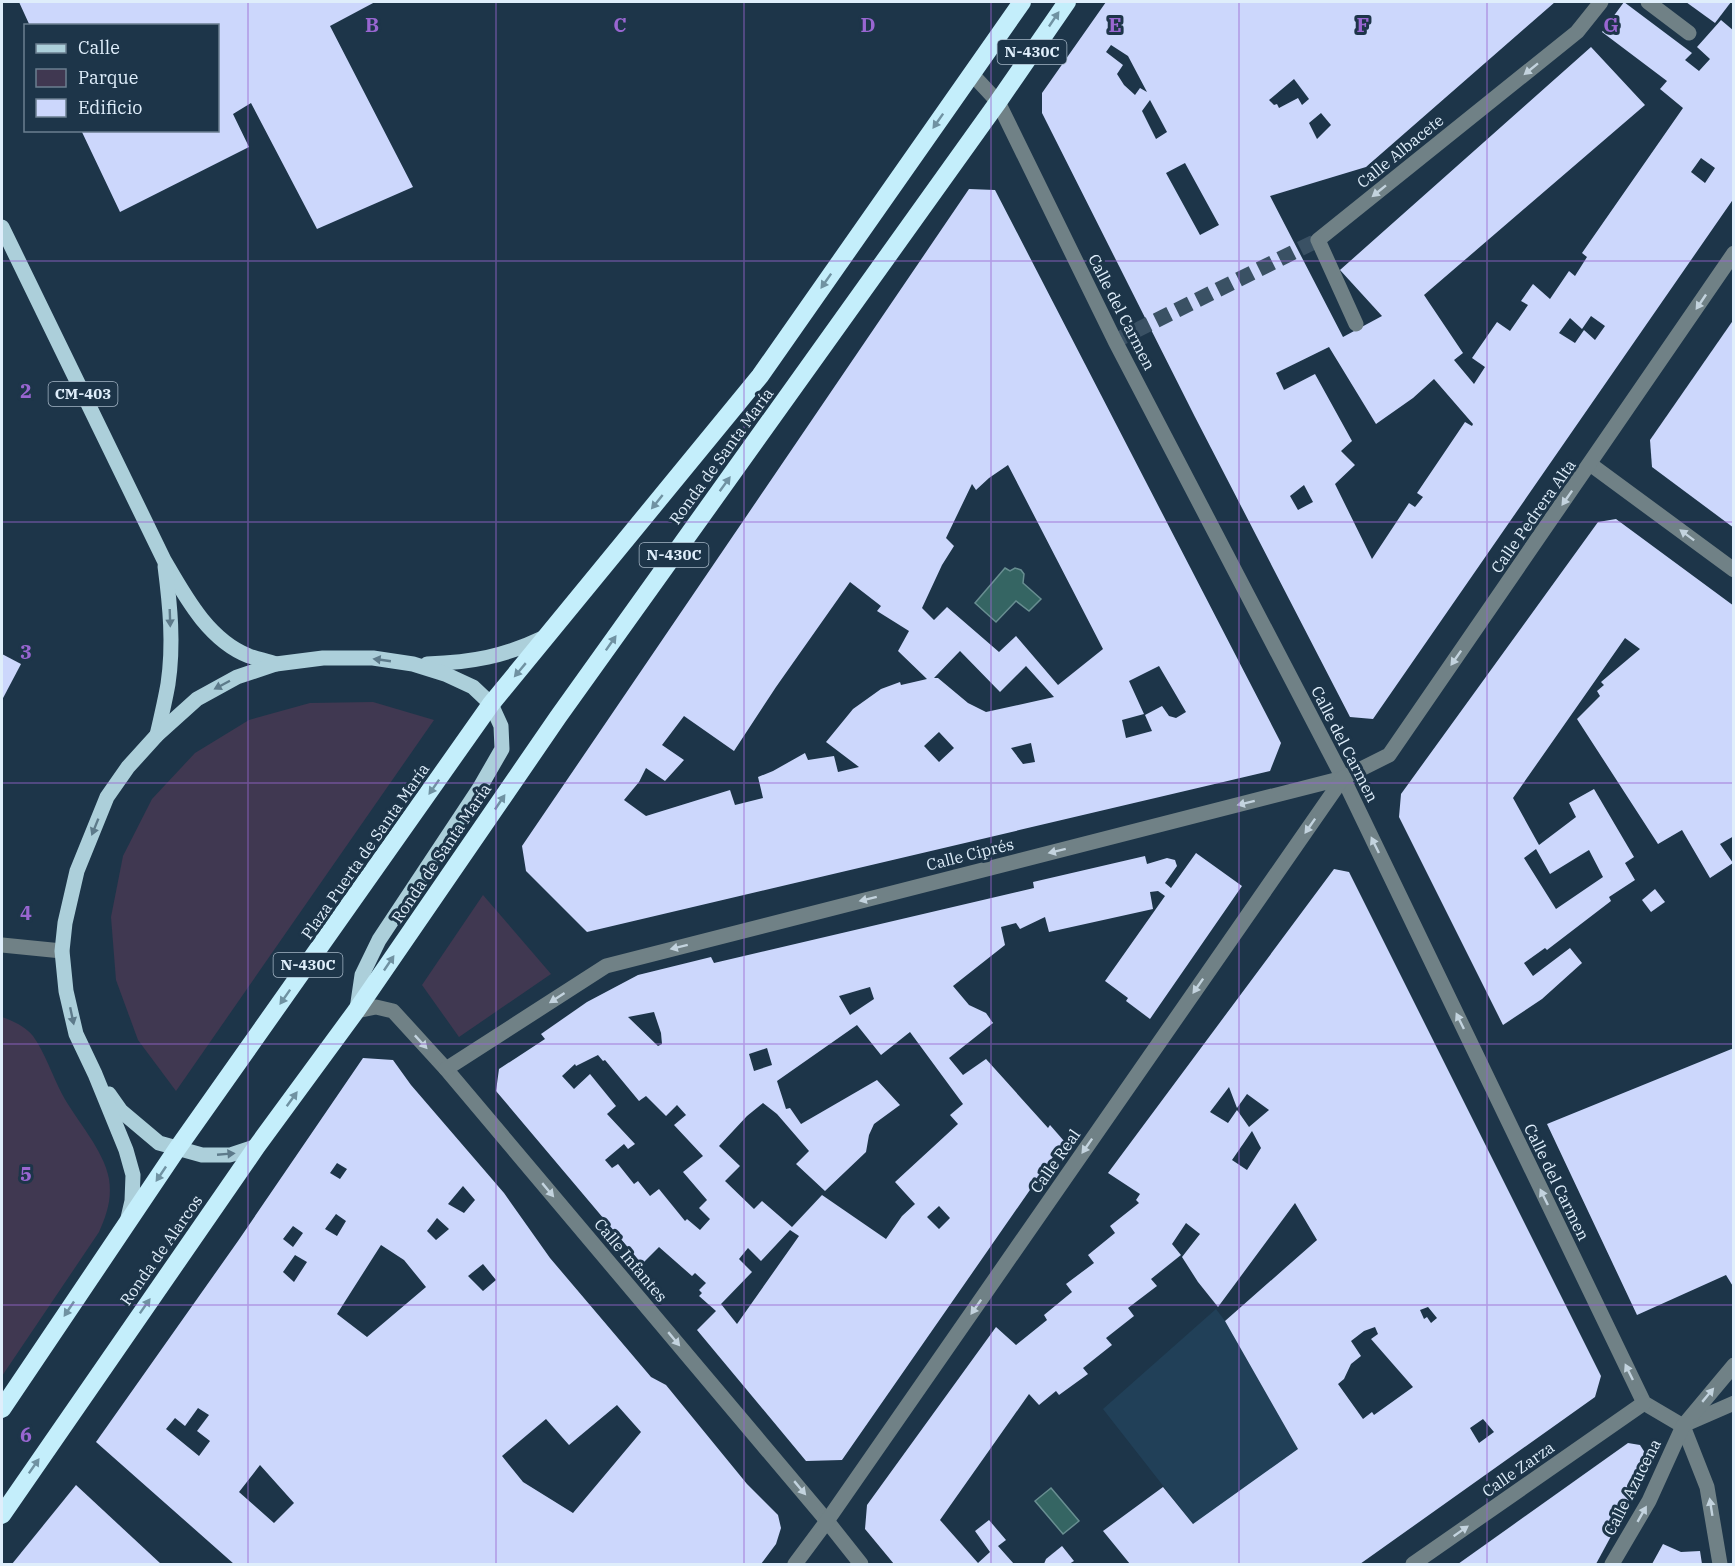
<svg xmlns="http://www.w3.org/2000/svg" width="1735" height="1566" viewBox="0 0 1735 1566" font-family="'IBM Plex Serif',serif">
<rect width="100%" height="100%" fill="#1d3549"/>
<path fill="#214058" d="M1216,1309L1225,1321L1353,1546L1349,1549L1357,1564H1221L1193,1524L1103,1409Z"/>
<g fill="#403851">
<path d="M373,702L434,720L176,1091L138,1040L116,980L111,917L123,856L152,799L195,753L249,720L310,703Z"/>
<path d="M483,895L551,974L459,1037L422,985Z"/>
<path d="M2,1017C13,1021 25,1026 33,1036C45,1053 52,1075 62,1094C76,1120 104,1150 109,1179C112,1199 107,1214 99,1232L2,1376Z"/>
</g>
<g fill="#356563" stroke="#688e91" stroke-width="1.5">
<path d="M1005,568L1010,571L1015,568L1021,570L1024,574L1023,583L1041,599L1029,611L1016,601L996,622L975,603Z"/>
<path d="M1051,1488L1079,1521L1063,1534L1035,1501Z"/>
</g>
<g fill="#ccd7fc" fill-rule="evenodd">
<path d="M19,2H375L330,26L413,187L317,229L251,103L233,114L249,147L120,212L81,130H218V26H30Z"/>
<path d="M1106,2H1555L1366,167L1270,196L1343,337L1382,316L1340,270L1591,47L1645,105L1424,295L1463,353L1454,360L1474,384L1485,367L1472,358L1497,322L1510,331L1528,305L1521,301L1533,284L1550,299L1569,271L1575,276L1587,257L1582,253L1683,108L1660,89L1667,81L1602,32L1624,2L1692,53L1685,60L1699,71L1710,59L1697,47L1721,20L1734,31V198L1373,719L1350,717L1195,417L1042,113V93ZM1111,45L1128,56L1147,92L1140,88L1135,95L1124,85L1117,74L1123,65L1106,52ZM1294,79L1309,99L1302,105L1298,98L1279,108L1277,104L1274,105L1269,100ZM1150,100L1167,132L1156,139L1142,111ZM1321,113L1331,125L1317,139L1309,123ZM1701,158L1715,168L1705,183L1691,172ZM1185,163L1219,225L1200,235L1166,173ZM1591,316L1605,326L1595,340L1584,330L1575,343L1559,333L1570,318L1582,329ZM1329,347L1376,424L1413,398L1434,379L1473,424L1472,426L1465,422L1417,493L1423,497L1415,507L1409,503L1372,559L1335,484L1355,465L1341,451L1352,441L1315,374L1284,390L1276,373ZM1304,485L1313,502L1298,510L1290,496Z"/>
<path d="M1686,2H1731L1715,23Z"/>
<path d="M969,189L995,190L1281,743L1270,771L587,932L526,871L522,846ZM1008,465L1103,649L1058,685L1016,636L999,652L947,607L934,620L922,608L942,565L954,546L946,538L972,484L976,490L989,478ZM850,582L881,606L877,611L909,631L898,651L927,679L901,685L900,682L881,689L853,709L826,742L859,767L838,772L834,756L808,760L805,753L773,771L758,777L763,798L735,805L730,790L646,816L624,800L639,782L646,768L665,781L684,760L662,745L684,716L734,751L776,687ZM960,651L1000,692L1026,666L1054,697L986,712L968,703L938,678H934ZM1159,666L1186,712L1176,718L1169,716L1162,706L1145,715L1152,731L1126,738L1122,720L1144,714L1129,681ZM939,732L954,748L939,762L924,746ZM1031,743L1035,762L1023,764L1011,748Z"/>
<path d="M1734,319V528L1652,467L1650,440Z"/>
<path d="M1616,519L1734,606V836L1720,844L1733,863L1710,878L1682,830L1658,844L1577,719L1600,696L1597,691L1604,685L1601,682L1640,649L1625,638L1513,798L1539,845L1576,817L1569,803L1594,789L1634,857L1625,863L1635,880L1609,897L1611,901L1547,950L1545,948L1524,963L1533,976L1570,948L1582,963L1542,999L1503,1025L1399,817L1401,794L1598,522ZM1536,849L1550,874L1589,850L1603,877L1556,909L1524,858Z"/>
<path d="M2,654L21,664L2,700Z"/>
<path d="M1196,853L1242,886L1150,1019L1126,1001L1128,998L1105,981L1165,896L1158,891L1150,892L1153,909L1049,932L1045,917L1020,929L1016,923L1001,927L1005,945L953,986L969,1005L986,1013L993,1023L949,1058L963,1075L986,1059L1048,1128L1050,1125L1064,1141L842,1460L806,1461L697,1330L716,1311L699,1296L702,1293L699,1290L706,1283L695,1273L692,1276L659,1247L642,1264L496,1091L499,1069L545,1039L541,1034L587,1002L638,975L711,957L714,963L1034,888L1033,882L1145,856L1147,864L1167,858L1175,860L1177,866L1165,883L1171,888ZM870,987L874,999L850,1015L839,996ZM654,1012L661,1033L662,1044L658,1046L628,1017ZM857,1025L881,1055L910,1032L963,1104L950,1115L958,1124L895,1182L915,1204L902,1216L886,1239L822,1195L792,1227L762,1201L754,1209L725,1181L740,1166L719,1146L747,1116L763,1103L777,1114L809,1151L796,1164L825,1191L866,1152L869,1135L874,1124L900,1105L877,1080L801,1124L790,1108L786,1109L777,1081ZM767,1048L772,1065L754,1071L749,1054ZM598,1055L603,1061L605,1060L639,1101L646,1096L666,1116L677,1105L686,1115L674,1125L703,1156L683,1172L707,1200L699,1208L710,1219L700,1230L687,1219L685,1221L659,1189L650,1196L638,1181L634,1184L618,1164L612,1168L605,1160L624,1144L628,1149L635,1144L607,1114L616,1106L590,1074L574,1089L562,1076L575,1064L576,1066ZM939,1206L950,1218L939,1229L927,1217ZM790,1230L799,1236L737,1324L721,1304L752,1272L739,1259L748,1248L761,1261Z"/>
<path d="M1334,869L1349,872L1601,1376L1595,1397L1360,1564H1130L1103,1531L1163,1487L1193,1524L1298,1449L1225,1321L1317,1240L1295,1203L1218,1307L1198,1282L1182,1257L1200,1234L1186,1223L1172,1244L1181,1255L1151,1279L1157,1286L1128,1308L1134,1316L1106,1338L1112,1345L1083,1368L1088,1374L1059,1395L1056,1391L1039,1405L1029,1394L940,1520L978,1563L990,1552L975,1531L989,1520L1006,1540L998,1546L1014,1564H894L865,1529L867,1505L996,1327L1016,1345L1047,1320L1044,1315L1072,1292L1066,1284L1094,1263L1088,1255L1115,1233L1110,1226L1139,1203L1136,1200L1140,1194L1108,1173ZM1229,1087L1237,1108L1247,1094L1269,1110L1249,1127L1237,1110L1228,1123L1210,1112ZM1252,1131L1261,1148L1247,1170L1232,1160ZM1428,1307L1437,1318L1431,1323L1427,1317L1424,1319L1420,1310ZM1375,1327L1378,1334L1371,1339L1413,1387L1374,1415L1372,1412L1363,1419L1338,1384L1344,1379L1351,1364L1361,1356L1351,1341L1364,1331ZM1483,1419L1494,1432L1479,1443L1470,1428Z"/>
<path d="M1655,889L1665,902L1651,912L1642,900Z"/>
<path d="M1734,1048V1288L1726,1275L1637,1315L1547,1124Z"/>
<path d="M363,1058L393,1060L411,1085L504,1193L550,1258L651,1377L666,1385L747,1484L778,1515L781,1528L776,1544L761,1564H234L96,1442L238,1241ZM337,1163L347,1169L340,1179L330,1173ZM463,1186L475,1200L464,1213L448,1204ZM336,1214L346,1221L337,1236L325,1229ZM437,1218L449,1229L436,1240L427,1231ZM293,1226L303,1233L293,1247L283,1239ZM381,1245L404,1260L426,1287L367,1337L337,1314ZM295,1255L307,1262L294,1282L283,1272ZM483,1264L496,1280L483,1291L468,1276ZM617,1405L641,1432L573,1513L523,1482L502,1456L546,1419L569,1445ZM198,1408L209,1415L197,1431L210,1441L199,1456L166,1429L175,1418L185,1426ZM260,1465L294,1503L274,1523L239,1492Z"/>
<path d="M1628,1443L1640,1445L1649,1459V1466L1596,1564H1458Z"/>
<path d="M76,1485L161,1564H12Z"/>
<path d="M1663,1544L1681,1552L1700,1551L1702,1564H1652Z"/>
<path d="M1062,1546L1074,1561L1069,1564H1044L1046,1559Z"/>
</g>
<g fill="none" stroke-linecap="round" stroke-linejoin="round">
<path stroke="#3a5164" stroke-width="15" stroke-dasharray="15 8" stroke-linecap="butt" d="M1115,341L1318,240"/>
<g stroke="#708186" stroke-width="15">
<path d="M1648,2L1689,33"/>
<path d="M971,73L998,102L1115,341L1343,778L1644,1403L1683,1426"/>
<path d="M1356,324L1318,240L1577,32L1601,2"/>
<path d="M1590,464L1734,570"/>
<path d="M2,945L62,951"/>
<path d="M356,1011L376,1007L393,1011L446,1069L827,1521L861,1564"/>
<path d="M446,1069L606,966L1343,778L1389,755L1734,253"/>
<path d="M1686,1424L1734,1403"/>
<path d="M1683,1426L1707,1487L1720,1564"/>
<path d="M795,1564L827,1521L1343,778"/>
<path d="M1413,1564L1644,1403"/>
<path d="M1612,1564L1649,1501L1683,1426L1734,1365"/>
</g>
<g stroke="#accfda" stroke-width="15">
<path d="M2,227L164,560C185,596 208,640 249,656C258,659 267,661 276,664"/>
<path d="M427,664C473,662 503,657 545,637"/>
<path d="M157,735C161,718 165,701 168,684C174,644 170,605 165,566"/>
<path d="M109,1094L121,1111L159,1143L202,1155H230L257,1146"/>
<path d="M128,1218L132,1201L133,1175L126,1150L95,1074L76,1034L66,991L62,951L65,923L77,871L107,797L128,767L157,735L197,699L237,677L276,664L323,658H373L413,664L445,674L473,687L491,704L501,726L502,749L479,789L379,940L362,975L357,1009"/>
</g>
<g stroke="#c4eefb" stroke-width="18">
<path d="M2,1409L177,1149L491,704L760,376L1022,2"/>
<path d="M2,1515L257,1146L356,1011L558,717L998,102L1067,2"/>
</g>
</g>
<defs><path id="oneway-solid" d="M-6-.8H1V-3.2L6.5 0L1 3.2V.8H-6Z" transform="scale(1.5)"/></defs>
<g fill="#7092a2">
<use href="#oneway-solid" transform="translate(1054 19) rotate(-56)"/>
<use href="#oneway-solid" transform="translate(938 121) rotate(125)"/>
<use href="#oneway-solid" transform="translate(826 281) rotate(125)"/>
<use href="#oneway-solid" transform="translate(725 484) rotate(-54)"/>
<use href="#oneway-solid" transform="translate(657 502) rotate(129)"/>
<use href="#oneway-solid" transform="translate(611 643) rotate(-55)"/>
<use href="#oneway-solid" transform="translate(520 670) rotate(130)"/>
<use href="#oneway-solid" transform="translate(434 787) rotate(125)"/>
<use href="#oneway-solid" transform="translate(500 802) rotate(-56)"/>
<use href="#oneway-solid" transform="translate(389 963) rotate(-56)"/>
<use href="#oneway-solid" transform="translate(285 997) rotate(125)"/>
<use href="#oneway-solid" transform="translate(292 1099) rotate(-54)"/>
<use href="#oneway-solid" transform="translate(161 1174) rotate(124)"/>
<use href="#oneway-solid" transform="translate(145 1306) rotate(-55)"/>
<use href="#oneway-solid" transform="translate(69 1309) rotate(124)"/>
<use href="#oneway-solid" transform="translate(34 1466) rotate(-55)"/>
</g>
<g fill="#c3d3de">
<use href="#oneway-solid" transform="translate(1531 69) rotate(141)"/>
<use href="#oneway-solid" transform="translate(1379 191) rotate(141)"/>
<use href="#oneway-solid" transform="translate(1701 302) rotate(124)"/>
<use href="#oneway-solid" transform="translate(1567 498) rotate(125)"/>
<use href="#oneway-solid" transform="translate(1687 535) rotate(-143)"/>
<use href="#oneway-solid" transform="translate(1456 658) rotate(125)"/>
<use href="#oneway-solid" transform="translate(1246 803) rotate(166)"/>
<use href="#oneway-solid" transform="translate(1310 826) rotate(125)"/>
<use href="#oneway-solid" transform="translate(1375 845) rotate(-116)"/>
<use href="#oneway-solid" transform="translate(1057 851) rotate(166)"/>
<use href="#oneway-solid" transform="translate(868 899) rotate(166)"/>
<use href="#oneway-solid" transform="translate(679 947) rotate(166)"/>
<use href="#oneway-solid" transform="translate(1198 986) rotate(125)"/>
<use href="#oneway-solid" transform="translate(557 998) rotate(147)"/>
<use href="#oneway-solid" transform="translate(1460 1021) rotate(-116)"/>
<use href="#oneway-solid" transform="translate(421 1042) rotate(47)"/>
<use href="#oneway-solid" transform="translate(1087 1146) rotate(125)"/>
<use href="#oneway-solid" transform="translate(548 1190) rotate(50)"/>
<use href="#oneway-solid" transform="translate(1544 1197) rotate(-116)"/>
<use href="#oneway-solid" transform="translate(976 1307) rotate(125)"/>
<use href="#oneway-solid" transform="translate(674 1339) rotate(50)"/>
<use href="#oneway-solid" transform="translate(1629 1372) rotate(-116)"/>
<use href="#oneway-solid" transform="translate(1708 1395) rotate(-50)"/>
<use href="#oneway-solid" transform="translate(800 1488) rotate(50)"/>
<use href="#oneway-solid" transform="translate(1711 1507) rotate(-99)"/>
<use href="#oneway-solid" transform="translate(1642 1514) rotate(-60)"/>
<use href="#oneway-solid" transform="translate(1461 1531) rotate(-35)"/>
</g>
<g fill="#5d7a8a">
<use href="#oneway-solid" transform="translate(170 618) rotate(88)"/>
<use href="#oneway-solid" transform="translate(382 660) rotate(-172)"/>
<use href="#oneway-solid" transform="translate(222 685) rotate(152)"/>
<use href="#oneway-solid" transform="translate(95 827) rotate(112)"/>
<use href="#oneway-solid" transform="translate(72 1016) rotate(78)"/>
<use href="#oneway-solid" transform="translate(226 1154) rotate(-5)"/>
</g>
<path fill="none" stroke="#9966d1" stroke-width="1.5" stroke-opacity="0.55" d="M248,2V1564M496,2V1564M744,2V1564M991,2V1564M1239,2V1564M1487,2V1564M2,261H1734M2,522H1734M2,783H1734M2,1044H1734M2,1305H1734"/>
<g text-anchor="middle" stroke-width="6" stroke-linejoin="round" paint-order="stroke">
<g fill="#1d3549" stroke="#a5b6c6" stroke-width="1.5">
<rect x="997.5" y="40" width="69" height="24" rx="4.5"/>
<rect x="48.5" y="382" width="69" height="24" rx="4.5"/>
<rect x="639.5" y="543" width="69" height="24" rx="4.5"/>
<rect x="273.5" y="953" width="69" height="24" rx="4.5"/>
</g>
<g font-size="15" font-weight="bold" fill="#dfeefb">
<text x="1032" y="57">N-430C</text>
<text x="83" y="399">CM-403</text>
<text x="674" y="560">N-430C</text>
<text x="308" y="970">N-430C</text>
</g>
<g font-size="16" fill="#dfeefb" stroke="#1d3549">
<text transform="translate(1400 151) rotate(-39)" y="6">Calle Albacete</text>
<text transform="translate(1122 312) rotate(63)" y="6">Calle del Carmen</text>
<text transform="translate(721 456) rotate(-54)" y="6">Ronda de Santa María</text>
<text transform="translate(1533 516) rotate(-55)" y="6">Calle Pedrera Alta</text>
<text transform="translate(1345 744) rotate(63)" y="6">Calle del Carmen</text>
<text transform="translate(365 851) rotate(-55)" y="6">Plaza Puerta de Santa María</text>
<text transform="translate(441 853) rotate(-56)" y="6">Ronda de Santa María</text>
<text transform="translate(970 854) rotate(-14)" y="6">Calle Ciprés</text>
<text transform="translate(1055 1161) rotate(-55)" y="6">Calle Real</text>
<text transform="translate(1557 1182) rotate(64)" y="6">Calle del Carmen</text>
<text transform="translate(161 1250) rotate(-55)" y="6">Ronda de Alarcos</text>
<text transform="translate(631 1260) rotate(50)" y="6">Calle Infantes</text>
<text transform="translate(1518 1469) rotate(-35)" y="6">Calle Zarza</text>
<text transform="translate(1632 1487) rotate(-63)" y="6">Calle Azucena</text>
</g>
</g>
<g font-size="20" text-anchor="middle" font-weight="bold" fill="#9966d1" stroke="#1d3549" stroke-width="6" stroke-linejoin="round" paint-order="stroke">
<text x="372" y="32">B</text>
<text x="620" y="32">C</text>
<text x="868" y="32">D</text>
<text x="1115" y="32">E</text>
<text x="1363" y="32">F</text>
<text x="1611" y="32">G</text>
<text x="26" y="398">2</text>
<text x="26" y="659">3</text>
<text x="26" y="920">4</text>
<text x="26" y="1181">5</text>
<text x="26" y="1442">6</text>
</g>
<rect width="1735" height="1566" fill="none" stroke="#dfeefb" stroke-width="6"/>
<rect x="24" y="24" width="195" height="108" fill="#1d3549" stroke="#6b7f90" stroke-width="1.5"/>
<rect x="36" y="44" width="30" height="9" fill="#accfda" stroke="#6b7f90" stroke-width="1.5"/>
<text x="78" y="54" font-size="18" fill="#dfeefb">Calle</text>
<rect x="36" y="69" width="30" height="18" fill="#403851" stroke="#6b7f90" stroke-width="1.5"/>
<text x="78" y="84" font-size="18" fill="#dfeefb">Parque</text>
<rect x="36" y="99" width="30" height="18" fill="#ccd7fc" stroke="#6b7f90" stroke-width="1.5"/>
<text x="78" y="114" font-size="18" fill="#dfeefb">Edificio</text>
</svg>
